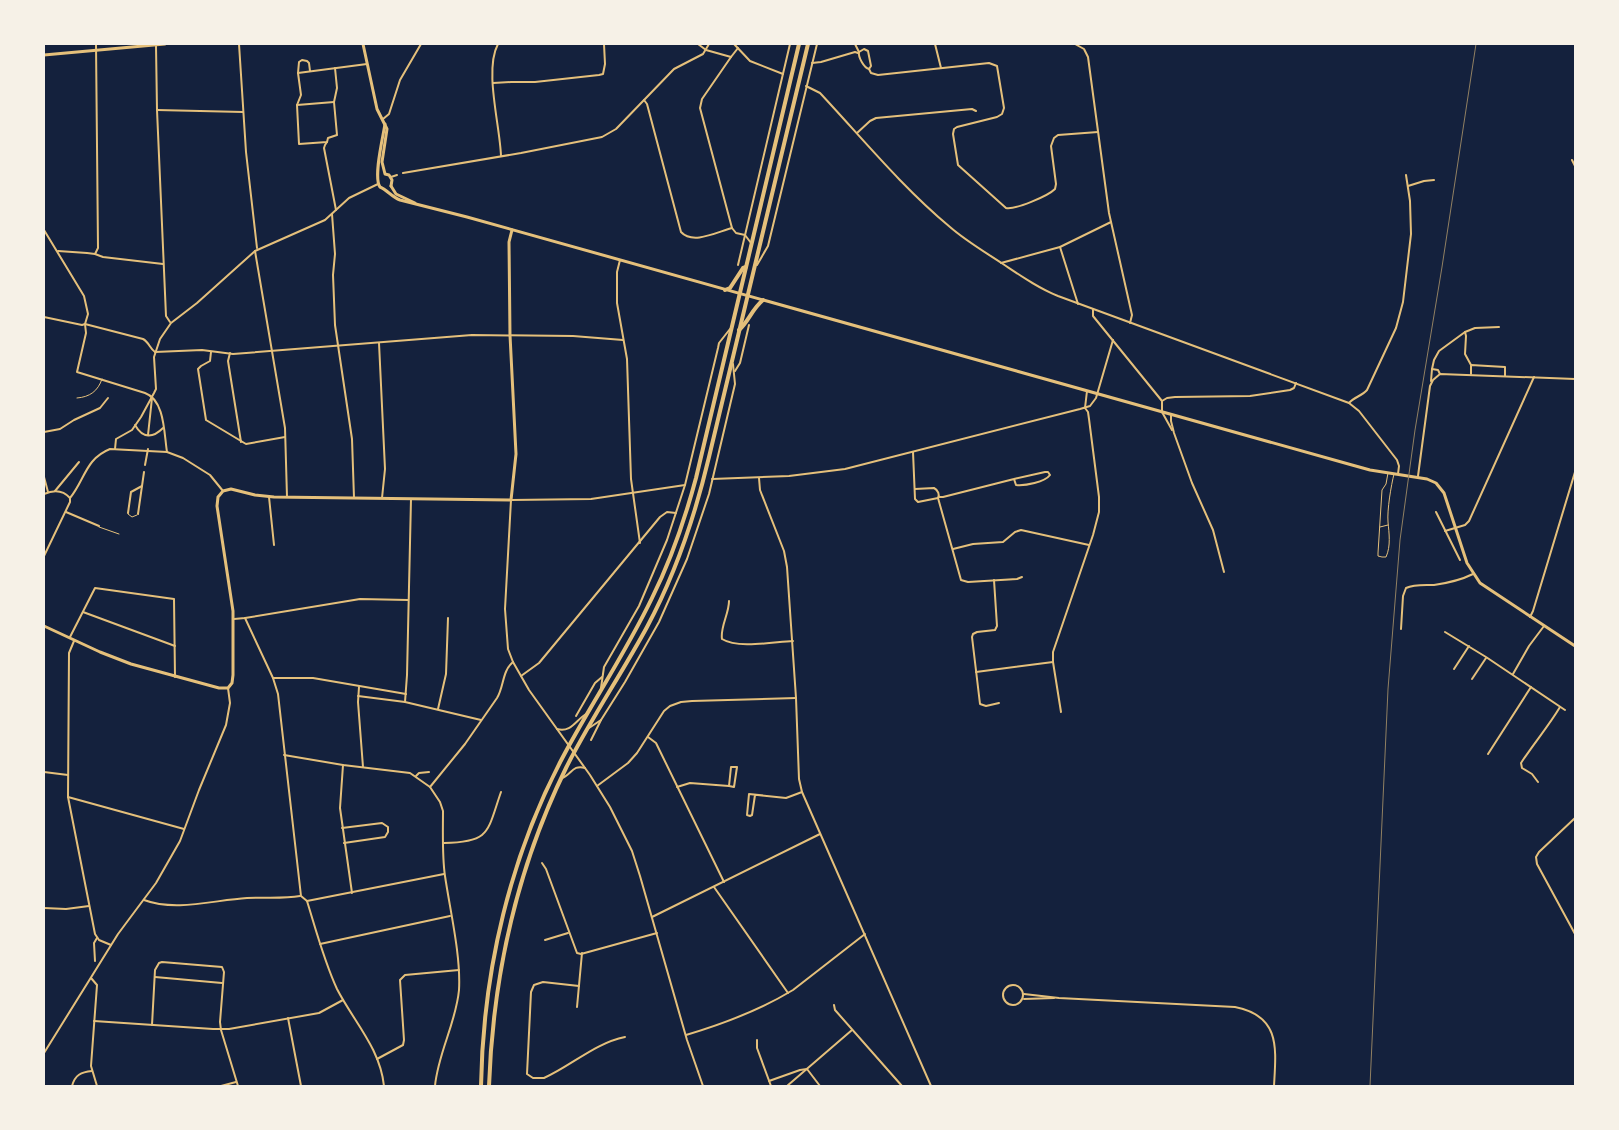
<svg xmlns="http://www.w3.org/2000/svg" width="1619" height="1130" viewBox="0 0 1619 1130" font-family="'Source Serif 4',serif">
<rect width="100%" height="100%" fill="#14213d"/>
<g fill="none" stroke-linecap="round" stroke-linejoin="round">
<g stroke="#e5c07b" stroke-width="1">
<path d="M1388,473L1386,484L1382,490L1378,553V556L1382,557H1386C1391,546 1389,533 1388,522C1387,510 1391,486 1394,474"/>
<path d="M128,514L132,517L137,515"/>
<path d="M99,527L119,534"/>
<path d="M1380,527L1388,525"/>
</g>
<path stroke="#e5c07b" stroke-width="1" d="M77,398C90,397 98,391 102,379"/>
<g stroke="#e5c07b" stroke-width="2">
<path d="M239,44L246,152L257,248"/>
<path d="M498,44C484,70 500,125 501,156"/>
<path d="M698,44L706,50L731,57L738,48"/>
<path d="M734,44L750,61L783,74"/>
<path d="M855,44L859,52"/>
<path d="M935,44L941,68"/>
<path d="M1075,44L1084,49L1088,57L1109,213L1132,315L1130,323"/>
<path d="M156,46L157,110L166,316L170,322"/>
<path d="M864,49L868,51L871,66L869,69C864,68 858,57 859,52Z"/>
<path d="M731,57L702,99L700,108L732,228L736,233L745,235"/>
<path d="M812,63L821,62L855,52L858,53"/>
<path d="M869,69L871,73L878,75L989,63L997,66L1004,108L1002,114L997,117L957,127L954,129L953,134L958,165L1006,208C1015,210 1048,196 1055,189L1056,184L1051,146L1054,138L1058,135L1098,132"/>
<path d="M310,71L309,63L307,61L302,60L299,62L298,73L367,64"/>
<path d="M298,73L301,95L297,105L299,144L327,142L328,138L337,135L334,102L337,88L335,68"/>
<path d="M493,83L511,82H535L599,75L603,74L605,64L604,44"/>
<path d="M806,86L820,93C862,138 902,187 950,227C966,241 985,252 1003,264C1021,276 1038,288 1058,296L1349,403L1359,411L1397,460L1399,466L1398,474"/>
<path d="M644,100L647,104L681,232C693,245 717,232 732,228"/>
<path d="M297,105L334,102"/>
<path d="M157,110L243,112"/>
<path d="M383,119L389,114L400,80L421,44"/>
<path d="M857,133L870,121L876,118L972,109L976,111"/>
<path d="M327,142L325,145L324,148L336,210"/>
<path d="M1572,160L1575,166"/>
<path d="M403,173L521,153L602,137L616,129L674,69L703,54L709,44"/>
<path d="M391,177L397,175"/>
<path d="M1408,186L1424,181L1434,180"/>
<path d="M332,214L335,254L333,275L335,325L352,439L354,498"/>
<path d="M44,230L84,296L88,314L85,324L86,333L77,372L145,393C165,400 164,434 167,452"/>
<path d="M745,235L751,243"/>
<path d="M1060,247L1078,304"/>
<path d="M58,251L87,253L95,254L103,257L163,264"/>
<path d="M255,251L285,428L287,497"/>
<path d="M95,254L98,248L96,44"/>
<path d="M620,260L617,272V303L627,359L631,479L640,543"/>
<path d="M1001,263L1060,247L1111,222"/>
<path d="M738,265L790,44"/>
<path d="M757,265L768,246L817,44"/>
<path d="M1093,309V316L1162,401V412L1172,430"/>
<path d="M44,317L82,325L85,324L143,339C149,342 150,349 155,352"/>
<path d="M1465,332L1466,336L1465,354L1471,365"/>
<path d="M379,343L385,469L382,498"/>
<path d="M155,352L202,350L233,354L472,335L573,336L623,340"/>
<path d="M211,352L210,361L201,366L198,369L206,420L246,444L285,437"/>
<path d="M230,353L228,361L241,442"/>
<path d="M735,371L740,363L749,325"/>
<path d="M1440,374L1438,370L1432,369L1434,360L1439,351L1465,332L1475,328L1499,327"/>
<path d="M1471,374V365L1505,367V376"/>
<path d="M1431,381L1432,369"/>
<path d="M1162,401L1167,398L1175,397L1250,396L1290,390L1294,388L1296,383"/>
<path d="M1349,403C1354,397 1362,396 1367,390L1396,328L1403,302L1411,234L1410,201L1406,175"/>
<path d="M1085,408L1087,391"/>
<path d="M1171,414V421L1174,433L1192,483L1213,530L1224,572"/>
<path d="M135,425C143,439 153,438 163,428"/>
<path d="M44,432L60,429L74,420L100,408L108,398"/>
<path d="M148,435L152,398"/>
<path d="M115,449L116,439L132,430L141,417L154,393L156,389L154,357L160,339L171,323L197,303L255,251L325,220L349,198L378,184"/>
<path d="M913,452L915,499L918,502L938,498C940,495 938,490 934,488L915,489"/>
<path d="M145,465L148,449"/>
<path d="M1418,476L1430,386L1433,380L1440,374L1575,379"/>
<path d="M44,477L48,492"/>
<path d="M759,478L760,490L784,551L787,567L796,698L799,779L802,792L931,1086"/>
<path d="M712,479L789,476L845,469L1080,409L1090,406L1096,398L1113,340"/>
<path d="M685,485L591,499L511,500L505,609L508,649L513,662L529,690L590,775L610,807L632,851L640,876L687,1040L703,1086"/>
<path d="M55,491L79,462"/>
<path d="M44,494C53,490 63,490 70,498"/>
<path d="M269,497L274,545"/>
<path d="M939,497H943L1014,479L1045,472H1048L1050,475C1045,482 1025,486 1016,485L1014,479"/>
<path d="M938,498L961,580L968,582L1017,579L1022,577"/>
<path d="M66,512L99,526"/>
<path d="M1436,512L1460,560"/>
<path d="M128,513L131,492L142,486"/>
<path d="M138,514L144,472"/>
<path d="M1445,531L1465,525L1469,521L1534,377"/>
<path d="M953,549L973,544L1003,542L1015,532L1021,530L1089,545"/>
<path d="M44,556L70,502V498C85,480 85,459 110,449L167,452L183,458L210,475L223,491"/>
<path d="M994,580L997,626L995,630L977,632L973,634L972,637L980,704L986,706L999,703"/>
<path d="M729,601C729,614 720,627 722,639C738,649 773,642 793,641"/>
<path d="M83,612L175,646"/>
<path d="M1530,617L1533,611L1575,472"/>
<path d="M245,618L273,678L278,694L301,896L307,901C316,930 324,961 337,989C354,1022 380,1048 384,1086"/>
<path d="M234,619L245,618L360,599L408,600"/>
<path d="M1401,629L1403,596L1406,588C1414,584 1425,585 1434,585C1448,583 1461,580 1473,574"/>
<path d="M1445,632L1486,657L1565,710"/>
<path d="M70,637L95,588L174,599L175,677"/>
<path d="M74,641L69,653L68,797L95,934L99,940L111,945"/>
<path d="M1454,669L1469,646"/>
<path d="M976,672L1053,662"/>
<path d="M1513,674L1529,646L1544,626"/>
<path d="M521,676L539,663L660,517L667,512L676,513"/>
<path d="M273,678H313L406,694"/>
<path d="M1472,679L1486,658"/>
<path d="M359,687L358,702L363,767"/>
<path d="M601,688L604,667L639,606L667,540L685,485L718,348L719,343L730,329"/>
<path d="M358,696L405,702L481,720"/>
<path d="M405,702L407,675L411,499"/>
<path d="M438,709L446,674L448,618"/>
<path d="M1061,712L1053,662V652L1093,535L1099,512V497L1089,419L1088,412L1085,408"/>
<path d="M576,716L595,683L602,677"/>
<path d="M589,728L601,720"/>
<path d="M557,729C571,733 576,720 586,714"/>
<path d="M648,737L656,743L724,882"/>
<path d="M591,740L601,720L625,682L659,622L687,559L709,494L735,384L733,364"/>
<path d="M1488,754L1531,687"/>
<path d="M284,755L343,765L410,773L430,787L440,802L443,811C443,832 442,856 445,876C450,910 461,956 459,990C456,1023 438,1053 435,1086"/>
<path d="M343,765L340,808L352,893"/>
<path d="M44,772L68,775"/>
<path d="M416,776L419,773L429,772"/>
<path d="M562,778C571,775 573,764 585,768"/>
<path d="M1538,782L1532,774L1522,768L1521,763C1534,743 1548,727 1560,707"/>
<path d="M597,786L628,763L637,753L664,711L670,706L681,702L692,701L796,698"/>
<path d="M430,787L465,744L497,698C504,687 502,671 513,662"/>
<path d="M677,787L690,783L729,786L734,787L737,767H731L729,786"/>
<path d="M755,795L752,815L750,816L747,815L749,794L786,798L802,792"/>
<path d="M68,797L184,829"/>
<path d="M1575,818L1539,852L1536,857L1537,864L1575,934"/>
<path d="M342,828L382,823L388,827V832L385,837L344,843"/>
<path d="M444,843C491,842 487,832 501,792"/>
<path d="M542,863L546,869L577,953L581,954L657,933"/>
<path d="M714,887L788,993"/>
<path d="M144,900C176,912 214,900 247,898C264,897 283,899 300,896"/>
<path d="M307,901L444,874"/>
<path d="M44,908L66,909L89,906"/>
<path d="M652,917L820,834"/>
<path d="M545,940L568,933"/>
<path d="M320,944L450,916"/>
<path d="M95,961L94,943L97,938"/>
<path d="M155,977L222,983"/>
<path d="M91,978L97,985L91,1066L97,1086"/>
<circle cx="1013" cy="995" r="10"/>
<path d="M579,986L543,982L534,985L531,992L527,1074L533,1078H544C571,1066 595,1043 625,1037"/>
<path d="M1024,994L1059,998L1235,1007C1281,1016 1276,1049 1274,1086"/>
<path d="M1024,999L1054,998"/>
<path d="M834,1005L835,1010L902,1086"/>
<path d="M577,1007L582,953"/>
<path d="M288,1018L301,1086"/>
<path d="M94,1021L213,1029H229L319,1013L343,1000"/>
<path d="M152,1025L155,970L159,963L162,962L222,967L224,972L220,1022L221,1030L238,1086"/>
<path d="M686,1035C723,1024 760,1010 793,990L865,934"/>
<path d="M757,1040V1048L771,1086"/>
<path d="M44,1053L118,934L156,883L180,841L199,790L226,725L230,703L228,688"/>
<path d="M377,1059L403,1045L404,1040L400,980L405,975L459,970"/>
<path d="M807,1069L820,1086"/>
<path d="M769,1081L800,1070L807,1069"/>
<path d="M72,1086C75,1075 81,1072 92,1071"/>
<path d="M221,1086L236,1082"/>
<path d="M787,1086L852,1030"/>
</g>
<g stroke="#e5c07b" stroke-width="3">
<path d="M363,44L377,109L387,129L382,162L385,174L389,175L392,180L391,186"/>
<path d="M44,55L165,44"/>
<path d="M385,124C383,137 373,178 380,187C387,190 392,197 400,200L467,217L1352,465L1370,470L1427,479L1436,483L1444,493L1467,563L1480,583L1575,646"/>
<path d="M391,186L396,194L415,203"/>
<path d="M44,626L100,652L131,664L219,688H228L232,683L233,675V611L217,506L218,497L223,491L231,489L255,495L274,497L511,500L516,454L510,335L509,242L512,230"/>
</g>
<g stroke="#e5c07b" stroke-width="4">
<path d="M725,290L730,288L743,268L746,267"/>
<path d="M739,330C749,321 752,309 763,300"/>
<path d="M481,1086C483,971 510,855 565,753C593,701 626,652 652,598C671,560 685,519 696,478L799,44"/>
<path d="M489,1086C493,975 517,868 566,768C590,720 621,675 647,627C676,573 695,516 709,457L808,44"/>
</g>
<path stroke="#918062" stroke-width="1" d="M1370,1086L1388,689L1400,540L1415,430L1442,267L1476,44"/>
</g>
<rect width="1619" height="1130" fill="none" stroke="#f6f1e7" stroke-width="90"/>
</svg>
